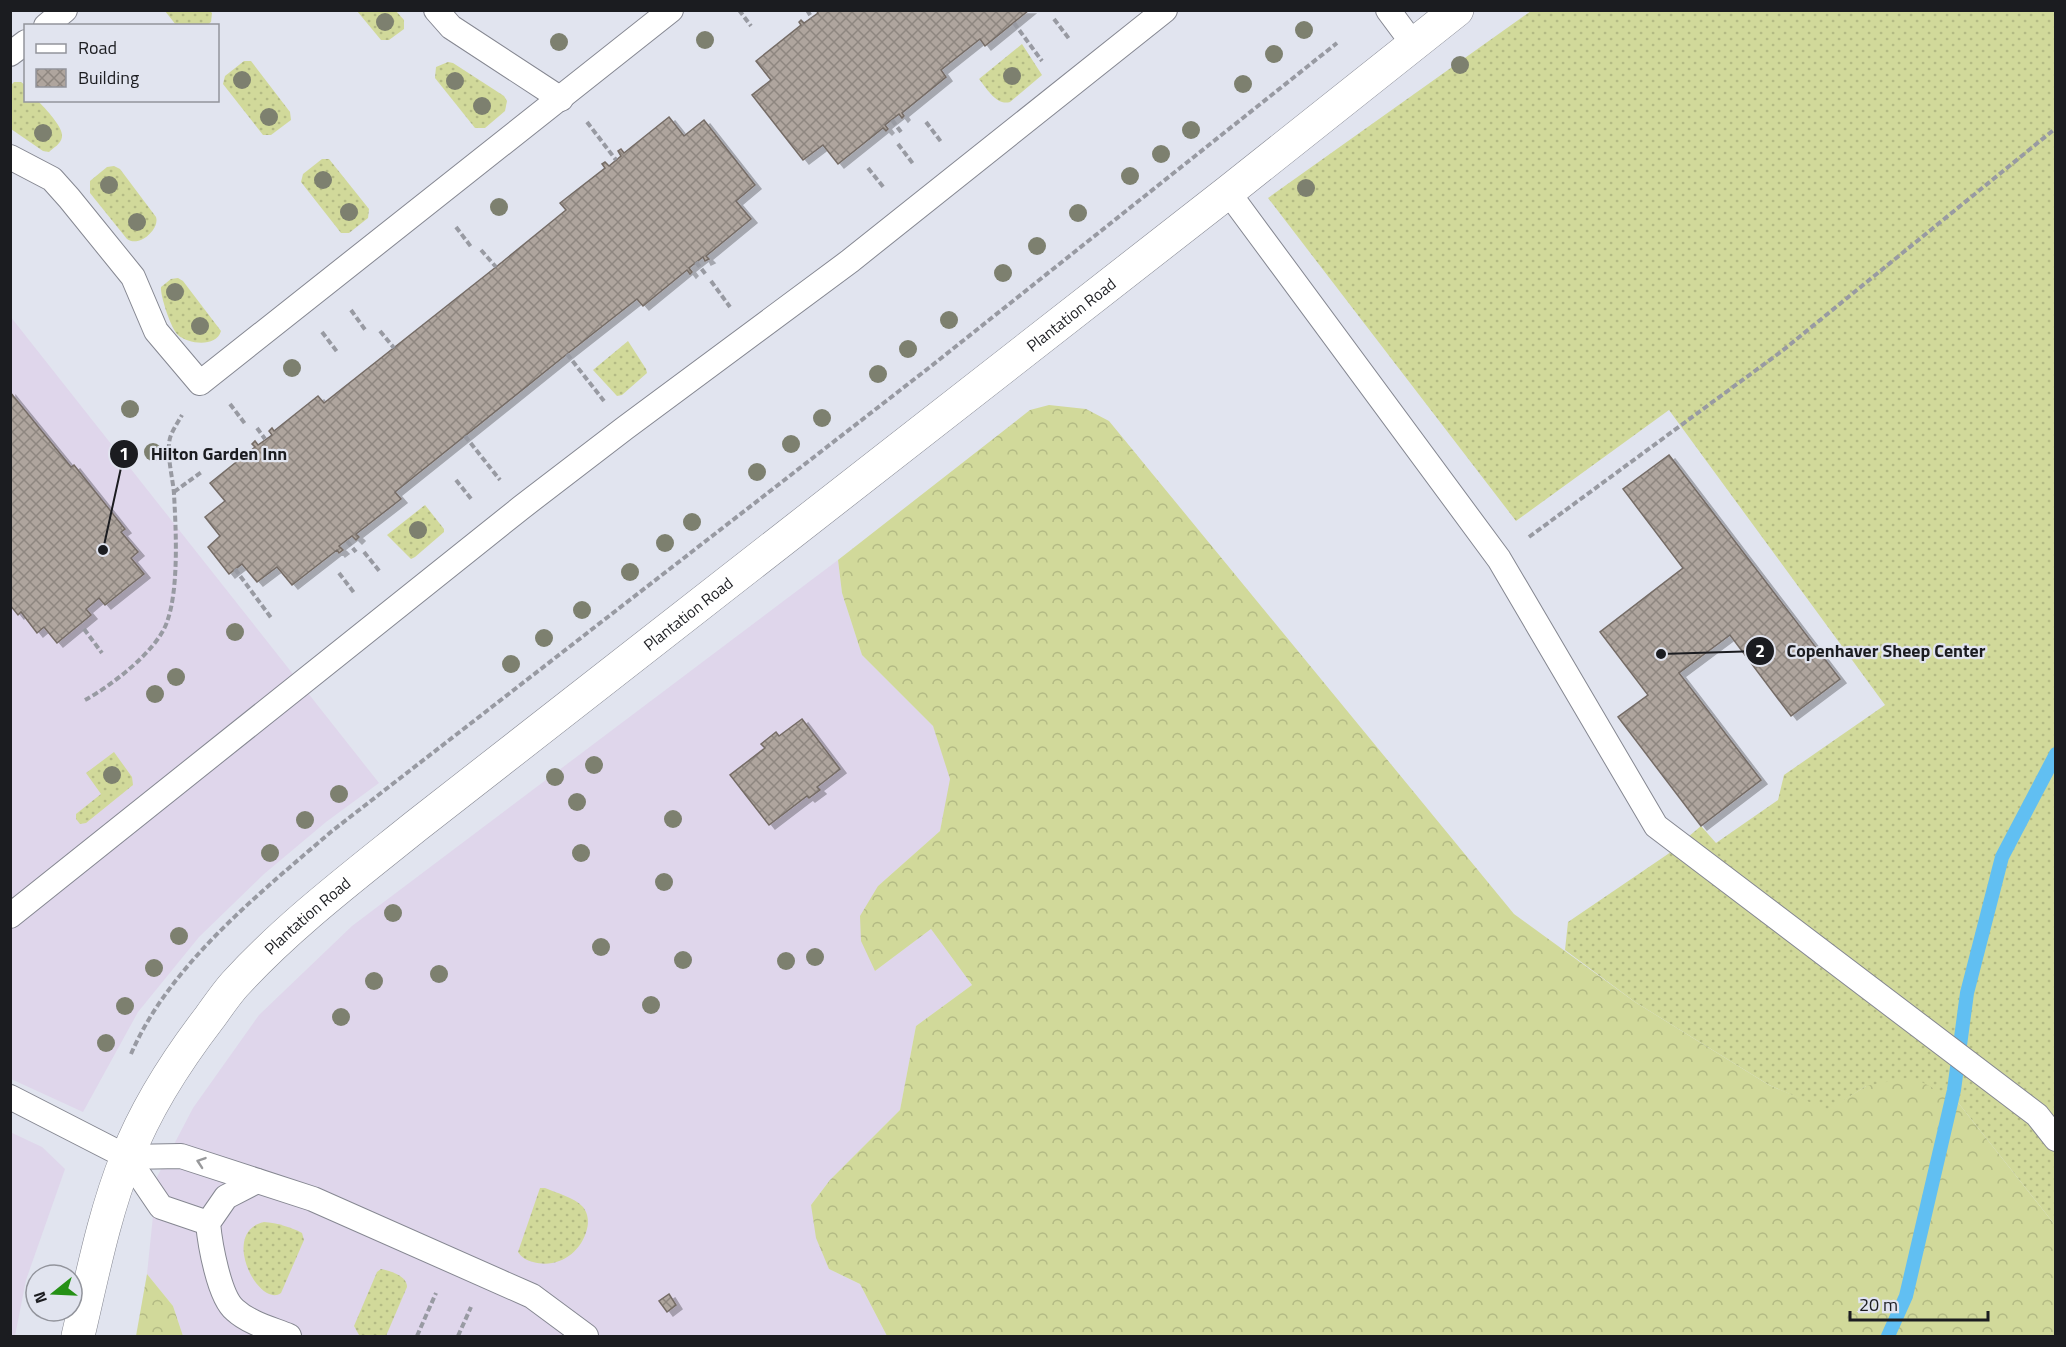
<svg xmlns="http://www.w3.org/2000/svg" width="2066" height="1347" viewBox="0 0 2066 1347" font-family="'Titillium Web',sans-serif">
<defs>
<pattern id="grass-dots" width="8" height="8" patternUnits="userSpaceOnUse" patternTransform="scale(1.5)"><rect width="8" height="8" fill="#d1d99a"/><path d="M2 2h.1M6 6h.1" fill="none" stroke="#b3ba84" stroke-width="1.8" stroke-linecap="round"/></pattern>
<pattern id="forest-crowns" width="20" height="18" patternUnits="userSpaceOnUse" patternTransform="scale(1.5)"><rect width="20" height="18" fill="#d1d99a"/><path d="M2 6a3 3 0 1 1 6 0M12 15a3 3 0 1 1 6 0" fill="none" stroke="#b3ba84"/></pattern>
<pattern id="building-cross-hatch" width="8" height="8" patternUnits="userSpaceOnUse" patternTransform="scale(1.5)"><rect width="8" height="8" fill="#afa59e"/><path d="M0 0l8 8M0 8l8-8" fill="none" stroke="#8e8680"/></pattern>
<filter id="shadow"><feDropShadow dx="6" dy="4" stdDeviation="0" flood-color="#0004"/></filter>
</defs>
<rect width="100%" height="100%" fill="#e1e4ef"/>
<g fill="#dfd6eb">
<path d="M10,316L379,783L326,822L264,874L199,937L138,1012L83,1112L11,1079Z"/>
<path d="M838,560L842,593L862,655L933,726L951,779L940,831L878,886L875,971L931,929L972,985L916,1026L900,1110L830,1180L811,1205L829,1269L860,1284L887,1336H183L173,1306L147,1274L157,1177L193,1108L259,1015L352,926Z"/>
<path d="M10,1132L42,1147L65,1169L26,1280L15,1336H10Z"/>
</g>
<g fill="url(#grass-dots)">
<path d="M165,11H210L212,13L211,22L207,25H176Z"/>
<path d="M357,11H396L404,20V29L389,40H381Z"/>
<path d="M1531,11H2055V1225L1956,1100L1866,1086L1828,1111L1769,1085L1635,1002L1565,950L1568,922L1668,854L1701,826L1716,843L1778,800L1784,775L1885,705L1669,410L1516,521L1268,198Z"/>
<path d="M1022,44L1042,75L1010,102C997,106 987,89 979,79Z"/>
<path d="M244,61H251L290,112L291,120L271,135H263L223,84L225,76Z"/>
<path d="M448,62L453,63L504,96L507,101L505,111L485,128H475L435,78L436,67Z"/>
<path d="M14,82H21L25,85L26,100L38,101C45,108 64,128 62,137C61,144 53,148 49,152L43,151L11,129V85Z"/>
<path d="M322,159H329L369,209L368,218L349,233H341L301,182L303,174Z"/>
<path d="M114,166L120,169L156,217C160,229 139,248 127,239L90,193V181L107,167Z"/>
<path d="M178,278L183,281L221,331C216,348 188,344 178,335C171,329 160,295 161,287L171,279Z"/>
<path d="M628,341L646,369L647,373L622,395L617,396L593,370Z"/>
<path d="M425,505L444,529V532L415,557L411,559L387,535Z"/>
<path d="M114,752L132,777L133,785L86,823L80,824L76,819V814L101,794L86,773Z"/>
<path d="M540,1188H545C556,1193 574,1197 583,1207C588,1213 589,1222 587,1229C581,1253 558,1269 533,1262C526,1260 522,1258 518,1252Z"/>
<path d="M264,1222C277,1223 291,1227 302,1233L304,1240L281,1293C259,1309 219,1232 264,1222Z"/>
<path d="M381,1269C391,1271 407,1276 407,1287L386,1336H362L359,1335L354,1326L377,1272Z"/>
</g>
<g fill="url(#forest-crowns)">
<path d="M1049,405L1086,409L1109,421L1514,914L1635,1002L1769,1085L1828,1110L1866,1086L1912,1077L1956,1100L2055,1225V1336H887L860,1284L829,1269L816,1238L811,1205L830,1180L900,1110L916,1026L972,985L931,929L875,971L861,941L860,916L878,886L940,831L950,779L933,726L862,655L842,593L838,560L1030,410Z"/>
<path d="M147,1274L173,1306L183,1336H136Z"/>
</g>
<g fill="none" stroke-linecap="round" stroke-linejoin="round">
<path stroke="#61bff2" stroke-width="14" d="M1888,1336L1906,1296L1954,1090L1967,993L2002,857L2056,754"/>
</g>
<g fill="url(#building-cross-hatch)" stroke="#756c66" stroke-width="1.5" filter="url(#shadow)">
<path d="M816,10H1029L985,46L980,39L941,70L946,77L902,113L904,116L902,118L899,114L885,125L888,129L886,131L883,128L838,164L823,145L803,160L752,95L771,80L756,61L801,25L799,22L801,20L804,23L818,13Z"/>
<path d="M669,117L684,136L704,120L755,185L736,201L751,219L706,256L709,259L705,261L703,257L689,268L692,272L690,274L687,270L643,306L637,299L567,354L395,492L401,499L356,534L359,537L356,540L352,536L339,546L343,550L339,553L337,550L292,585L277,567L257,582L242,564L229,574L208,547L220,536L205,517L225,501L210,483L255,447L252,444L255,441L258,445L272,435L269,431L272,428L274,431L318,396L324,403L496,267L566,210L560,203L605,168L602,164L605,162L609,166L621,156L618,151L621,149L624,153Z"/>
<path d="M10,392L71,467L74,465L125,529L121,532L138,552L131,558L144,574L105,605L99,598L86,609L91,615L57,643L44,627L37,633L21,612L18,615L10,605Z"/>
<path d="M1669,455L1840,679L1791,716L1730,635L1679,673L1761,780L1701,826L1618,717L1648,695L1600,632L1683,568L1623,489Z"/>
<path d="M802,719L840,769L817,787L820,790L809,798L807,796L769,825L730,775L765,748L761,744L776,732L779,736Z"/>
<path d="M669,1294L676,1305L667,1312L659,1301Z"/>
</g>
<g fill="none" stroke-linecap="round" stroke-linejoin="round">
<g stroke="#858791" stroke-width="26">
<g id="lane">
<path d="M436,10L451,27L561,99"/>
<path d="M1388,10L1414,45"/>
<path d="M46,26L65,10"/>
<path d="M10,54L26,42"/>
<path d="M10,157L52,179L69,198L133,277L156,331L200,383L671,10"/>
<path d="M1228,192L1499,559L1656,826L2037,1115L2056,1139"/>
<path d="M10,916L522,507L625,428L850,261L1165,10"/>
<path d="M10,1097L127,1157L181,1156L313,1199L532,1296L586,1336"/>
<path d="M127,1157L161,1207L208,1223"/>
<path d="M257,1181L226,1197L208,1223C210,1244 219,1297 235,1310C249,1323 272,1329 289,1336"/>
</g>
</g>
<g stroke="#858791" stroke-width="34">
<g id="street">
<path id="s1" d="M78,1336C92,1277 104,1214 127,1157C147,1106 177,1060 210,1017C218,1006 226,994 235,984C289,925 354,876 416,826L1228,192L1457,10"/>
</g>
</g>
<g stroke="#989aa2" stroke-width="4" stroke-dasharray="6 3" stroke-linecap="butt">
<path d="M739,10L751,26"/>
<path d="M807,10L812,18"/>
<path d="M1054,19L1070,40"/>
<path d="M1014,23L1042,61"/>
<path d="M892,120L901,132"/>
<path d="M587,122L616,160"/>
<path d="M926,122L942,143"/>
<path d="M898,144L914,165"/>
<path d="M868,168L885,189"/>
<path d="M456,227L472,248"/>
<path d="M481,250L496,267"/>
<path d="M696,262L707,276"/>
<path d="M711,281L730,307"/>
<path d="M351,310L366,331"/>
<path d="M380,331L394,348"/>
<path d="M322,332L338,353"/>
<path d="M567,354L604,401"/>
<path d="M230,404L246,425"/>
<path d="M257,428L265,439"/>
<path d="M465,436L500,480"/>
<path d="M456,480L472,500"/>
<path d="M174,492L203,471"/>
<path d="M1529,537L1782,351L2056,128"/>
<path d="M347,541L356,552"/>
<path d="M364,552L381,573"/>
<path d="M235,569L272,619"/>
<path d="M339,573L355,594"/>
<path d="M84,629L102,653"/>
<path d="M85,700C111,686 157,651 167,622C179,589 176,530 174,494C173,478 165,450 171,435C174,428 178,422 182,415"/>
<path d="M131,1054C170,964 259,894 332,831L930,367L1337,43"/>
<path d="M417,1336L436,1293"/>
<path d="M458,1336L471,1307"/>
</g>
<use href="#lane" stroke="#fff" stroke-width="24"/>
<use href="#street" stroke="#fff" stroke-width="33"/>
</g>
<g fill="#7d806f">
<circle cx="385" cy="22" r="9"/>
<circle cx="1304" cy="30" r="9"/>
<circle cx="705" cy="40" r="9"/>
<circle cx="559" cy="42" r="9"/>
<circle cx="1274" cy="54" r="9"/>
<circle cx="1460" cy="65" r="9"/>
<circle cx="1012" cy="76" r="9"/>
<circle cx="242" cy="80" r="9"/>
<circle cx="455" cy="81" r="9"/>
<circle cx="1243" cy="84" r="9"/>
<circle cx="482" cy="106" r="9"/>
<circle cx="269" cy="117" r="9"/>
<circle cx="1191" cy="130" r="9"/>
<circle cx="43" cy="133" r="9"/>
<circle cx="1161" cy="154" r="9"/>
<circle cx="1130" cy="176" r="9"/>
<circle cx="323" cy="180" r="9"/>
<circle cx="109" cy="185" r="9"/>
<circle cx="1306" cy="188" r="9"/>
<circle cx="499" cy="207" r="9"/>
<circle cx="349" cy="212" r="9"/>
<circle cx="1078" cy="213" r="9"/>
<circle cx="137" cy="222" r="9"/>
<circle cx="1037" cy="246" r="9"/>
<circle cx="1003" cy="273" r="9"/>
<circle cx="175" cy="292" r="9"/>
<circle cx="949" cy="320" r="9"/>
<circle cx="200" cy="326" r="9"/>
<circle cx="908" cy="349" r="9"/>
<circle cx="292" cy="368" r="9"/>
<circle cx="878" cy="374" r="9"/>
<circle cx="130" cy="409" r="9"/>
<circle cx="822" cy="418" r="9"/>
<circle cx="791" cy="444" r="9"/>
<circle cx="153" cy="452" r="9"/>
<circle cx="757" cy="472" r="9"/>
<circle cx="692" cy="522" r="9"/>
<circle cx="418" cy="530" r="9"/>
<circle cx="665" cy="543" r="9"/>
<circle cx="630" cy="572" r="9"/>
<circle cx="582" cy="610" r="9"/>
<circle cx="235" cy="632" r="9"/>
<circle cx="544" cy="638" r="9"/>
<circle cx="511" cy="664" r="9"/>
<circle cx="176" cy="677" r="9"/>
<circle cx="155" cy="694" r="9"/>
<circle cx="594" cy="765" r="9"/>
<circle cx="112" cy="775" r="9"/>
<circle cx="555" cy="777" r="9"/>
<circle cx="339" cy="794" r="9"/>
<circle cx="577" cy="802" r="9"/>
<circle cx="673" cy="819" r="9"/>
<circle cx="305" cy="820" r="9"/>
<circle cx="270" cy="853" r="9"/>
<circle cx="581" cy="853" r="9"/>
<circle cx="664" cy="882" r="9"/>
<circle cx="393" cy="913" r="9"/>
<circle cx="179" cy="936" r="9"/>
<circle cx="601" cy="947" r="9"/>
<circle cx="815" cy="957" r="9"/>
<circle cx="683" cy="960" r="9"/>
<circle cx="786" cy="961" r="9"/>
<circle cx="154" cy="968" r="9"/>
<circle cx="439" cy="974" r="9"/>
<circle cx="374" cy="981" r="9"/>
<circle cx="651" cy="1005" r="9"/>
<circle cx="125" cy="1006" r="9"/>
<circle cx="341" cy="1017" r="9"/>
<circle cx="106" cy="1043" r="9"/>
</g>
<defs><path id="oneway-chevron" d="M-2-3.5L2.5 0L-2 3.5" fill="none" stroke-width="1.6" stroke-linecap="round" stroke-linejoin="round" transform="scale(1.5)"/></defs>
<use stroke="#98999b" href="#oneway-chevron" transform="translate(201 1162) rotate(-161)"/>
<g text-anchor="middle" stroke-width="4.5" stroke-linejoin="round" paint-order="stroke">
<g font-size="16" fill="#1b1c20" stroke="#e1e4ef">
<text dy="6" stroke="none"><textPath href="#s1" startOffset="1462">Plantation Road</textPath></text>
<text dy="6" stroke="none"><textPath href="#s1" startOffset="976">Plantation Road</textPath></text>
<text dy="6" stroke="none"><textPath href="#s1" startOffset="490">Plantation Road</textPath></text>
</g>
</g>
<path fill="none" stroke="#1b1c20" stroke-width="2" d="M103 550L124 454M1661 654L1760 651"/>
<g fill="#1b1c20" stroke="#e1e4ef" stroke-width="2">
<circle cx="103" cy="550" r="6"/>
<circle cx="1661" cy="654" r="6"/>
<circle cx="124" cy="454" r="15"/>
<circle cx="1760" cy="651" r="15"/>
</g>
<g font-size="18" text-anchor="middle" font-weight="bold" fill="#fff">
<text x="124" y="460">1</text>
<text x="1760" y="657">2</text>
</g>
<g font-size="18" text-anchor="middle" font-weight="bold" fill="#1b1c20" stroke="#e1e4ef" stroke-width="4.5" stroke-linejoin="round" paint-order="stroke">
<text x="219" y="460">Hilton Garden Inn</text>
<text x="1886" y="657">Copenhaver Sheep Center</text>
</g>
<rect width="2066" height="1347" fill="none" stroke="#1b1c20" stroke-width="24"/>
<rect x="24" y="24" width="195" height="78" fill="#e1e4ef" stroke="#92949c" stroke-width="1.5"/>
<rect x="36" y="44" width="30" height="9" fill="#ffffff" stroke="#92949c" stroke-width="1.5"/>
<text x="78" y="54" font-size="18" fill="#1b1c20">Road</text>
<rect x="36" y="69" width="30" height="18" fill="url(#building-cross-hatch)" stroke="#92949c" stroke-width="1.5"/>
<text x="78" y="84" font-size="18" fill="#1b1c20">Building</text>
<g transform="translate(54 1293) rotate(252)"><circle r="28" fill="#e1e4ef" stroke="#92949c" stroke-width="1.5"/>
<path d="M0-4.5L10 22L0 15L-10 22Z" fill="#259016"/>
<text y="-9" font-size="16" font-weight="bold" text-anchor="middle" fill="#1b1c20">N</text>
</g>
<path d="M1850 1311v9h138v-9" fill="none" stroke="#1b1c20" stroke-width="3"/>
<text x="1859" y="1311" font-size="18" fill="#1b1c20" stroke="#e1e4ef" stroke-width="4.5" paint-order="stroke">20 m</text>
</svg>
